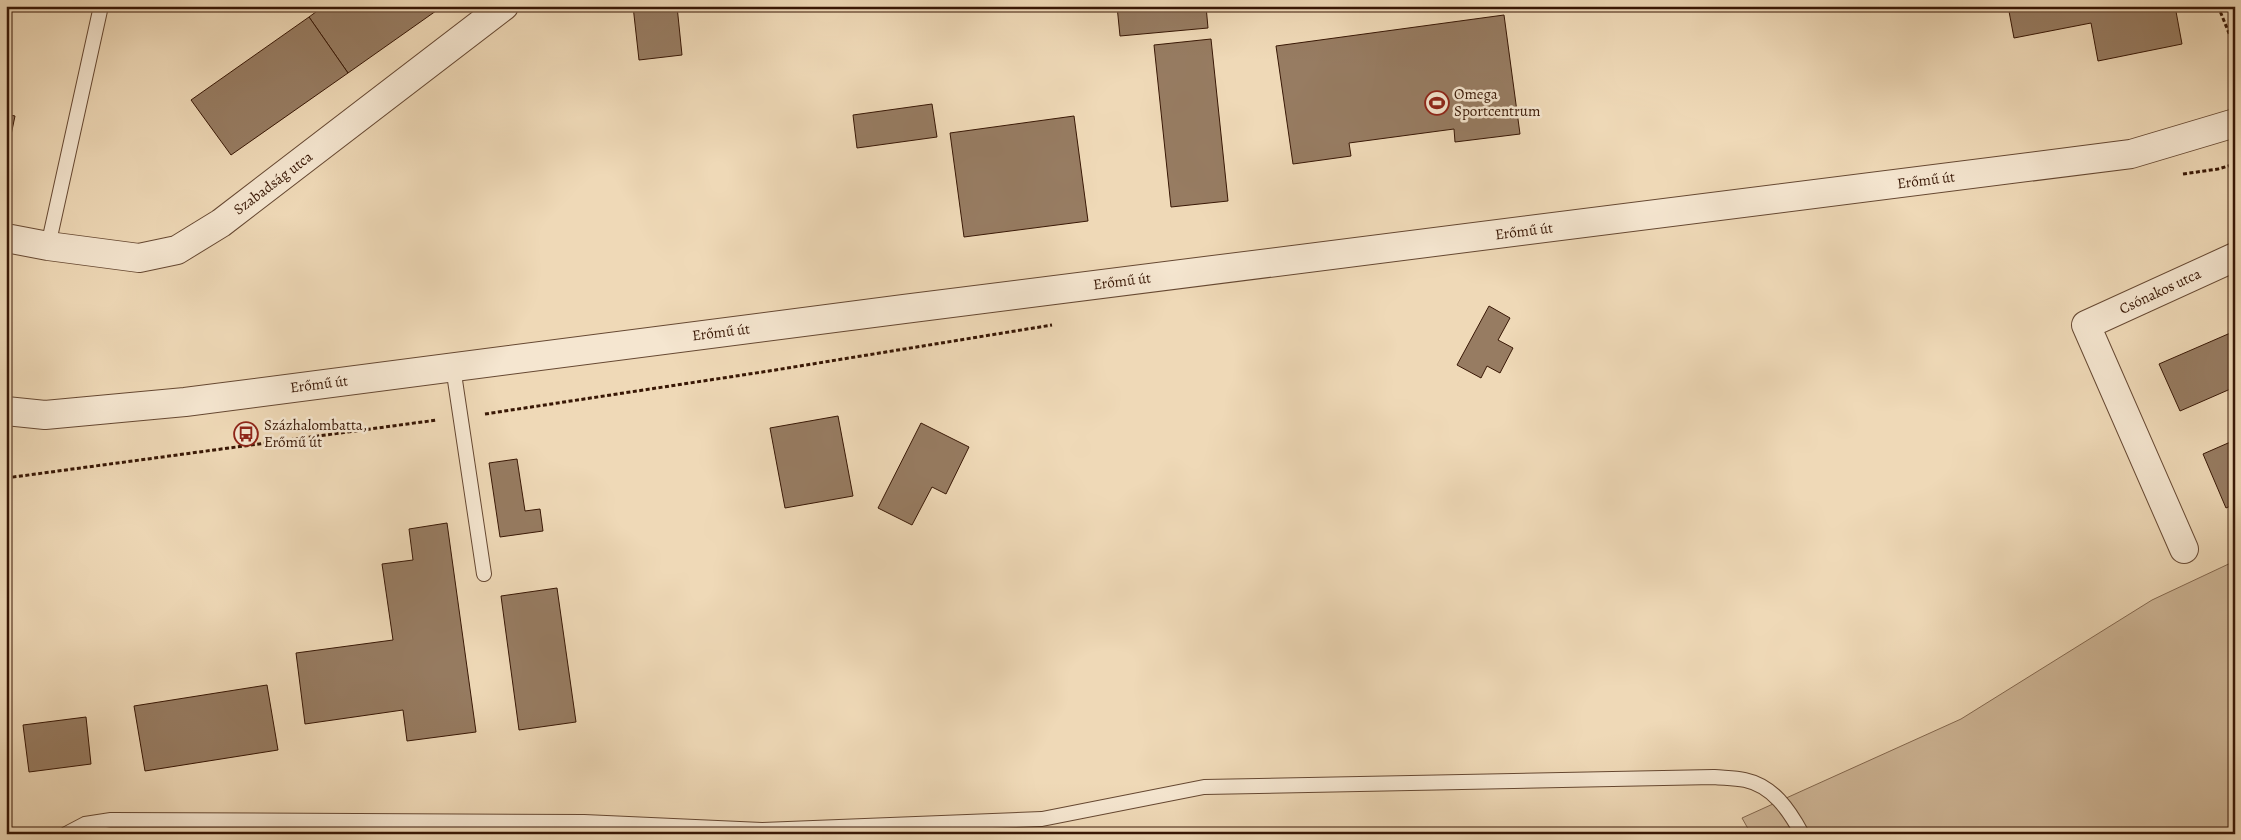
<svg xmlns="http://www.w3.org/2000/svg" width="2241" height="840" viewBox="0 0 2241 840" font-family="Alegreya,serif">
<rect width="100%" height="100%" fill="#efd9b7"/>
<filter id="stains"><feTurbulence type="fractalNoise" baseFrequency=".004" numOctaves="4"/><feColorMatrix values="0 0 0 0 .2 0 0 0 0 .09 0 0 0 0 .02 0 0 0 .5 -.17"/></filter>
<radialGradient id="worn" r=".72"><stop offset=".6" stop-color="#630" stop-opacity="0"/><stop offset="1" stop-color="#630" stop-opacity=".3"/></radialGradient>
<path fill="#d0b899" stroke="#84684f" d="M2235,561V834H1751L1742,818L1961,719L2152,600Z"/>
<g fill="#977c62" stroke="#381705">
<path d="M324,6H443L348,73L309,17Z"/>
<path d="M633,6H677L682,55L639,60Z"/>
<path d="M1117,6H1206L1208,28L1120,36Z"/>
<path d="M2008,6H2175L2182,44L2098,61L2091,23L2014,38Z"/>
<path d="M1504,15L1520,134L1455,142L1454,129L1349,143L1351,156L1293,164L1276,46Z"/>
<path d="M309,17L348,73L231,155L191,100Z"/>
<path d="M1211,39L1228,201L1171,207L1154,45Z"/>
<path d="M932,104L937,137L857,148L853,115Z"/>
<path d="M6,114L15,116L6,159Z"/>
<path d="M1074,116L1088,221L964,237L950,133Z"/>
<path d="M1489,306L1510,318L1498,340L1513,348L1500,373L1487,366L1481,378L1457,365Z"/>
<path d="M2235,331V387L2180,411L2159,364Z"/>
<path d="M838,416L853,496L785,508L770,428Z"/>
<path d="M921,423L969,447L946,494L932,487L912,525L878,508Z"/>
<path d="M2235,440V504L2226,508L2203,454Z"/>
<path d="M517,459L525,511L540,509L543,531L500,537L489,463Z"/>
<path d="M447,523L476,732L407,741L403,710L305,724L296,653L393,640L382,564L413,560L409,529Z"/>
<path d="M557,588L576,722L519,730L501,596Z"/>
<path d="M267,685L278,750L145,771L134,706Z"/>
<path d="M86,717L91,764L29,772L23,725Z"/>
</g>
<g fill="none" stroke-linecap="round" stroke-linejoin="round">
<g stroke="#664832" stroke-width="16">
<g id="service">
<path d="M48,246L101,6"/>
<path d="M453,367L484,574"/>
<path d="M66,834L85,824L111,820L584,822L762,830L1042,819L1204,787L1714,777C1724,778 1735,778 1745,780C1773,786 1789,810 1802,834"/>
</g>
</g>
<g stroke="#664832" stroke-width="30">
<g id="minor">
<path d="M6,238L48,246L139,258L177,250L221,223L504,6"/>
<path d="M2184,549L2086,325L2235,257"/>
</g>
</g>
<g stroke="#664832" stroke-width="30">
<path id="tertiary" d="M6,411L45,415L185,402L904,309L2131,154L2235,123"/>
</g>
<g stroke="#381705" stroke-width="3" stroke-dasharray="4 2.5" stroke-linecap="butt">
<path d="M2218,6L2235,48"/>
<path d="M2232,93L2231,85L2235,57"/>
<path d="M2183,174L2218,169L2235,164"/>
<path d="M485,414L769,371L1052,325"/>
<path d="M6,478L437,420"/>
</g>
<use href="#service" stroke="#f5e6d0" stroke-width="14"/>
<use href="#minor" stroke="#f5e6d0" stroke-width="28"/>
<use href="#tertiary" stroke="#f5e6d0" stroke-width="28"/>
</g>
<defs>
<g id="stadium-ring" transform="scale(1.25)"><circle r="9.5" fill="#f5e6d0" stroke="#8f2418" stroke-width="1.5"/><path d="M0-5a6.5 5 0 1 0 0 10a6.5 5 0 1 0 0-10ZM-3.5-1.8h7v3.6h-7Z" fill="#8f2418"/></g>
<g id="bus-ring" transform="scale(1.25)"><circle r="9.5" fill="#f5e6d0" stroke="#8f2418" stroke-width="1.5"/><path d="M-5-6H5V4H4V6H2V4H-2V6H-4V4H-5ZM-3.5-4V0h7V-4ZM-3.5 1.2v1.5H-2V1.2ZM2 1.2v1.5H3.5V1.2Z" fill="#8f2418"/></g>
</defs>
<g fill-rule="evenodd">
<use href="#stadium-ring" x="1437" y="103"/>
<use href="#bus-ring" x="246" y="434"/>
</g>
<g text-anchor="middle" stroke-width="5" stroke-linejoin="round" paint-order="stroke">
<g font-size="15" fill="#381705" stroke="#f5e6d0" text-anchor="start">
<text x="1454" y="99">Omega<tspan x="1454" dy="17">Sportcentrum</tspan></text>
<text x="264" y="430">Százhalombatta,<tspan x="264" dy="17">Erőmű út</tspan></text>
</g>
<g font-size="15" fill="#381705" stroke="#f5e6d0">
<text transform="translate(1926 180) rotate(-7)" y="5">Erőmű út</text>
<text transform="translate(273 183) rotate(-37)" y="5">Szabadság utca</text>
<text transform="translate(1524 231) rotate(-7)" y="5">Erőmű út</text>
<text transform="translate(1122 281) rotate(-7)" y="5">Erőmű út</text>
<text transform="translate(2160 291) rotate(-25)" y="5">Csónakos utca</text>
<text transform="translate(721 332) rotate(-7)" y="5">Erőmű út</text>
<text transform="translate(319 384) rotate(-7)" y="5">Erőmű út</text>
</g>
</g>
<rect width="2241" height="840" fill="none" stroke="#efd9b7" stroke-width="25"/>
<rect x="8" y="8" width="2226" height="825" fill="none" stroke="#381705" stroke-width="2.5"/>
<rect x="12" y="12" width="2216" height="815" fill="none" stroke="#381705"/>
<rect width="100%" height="100%" filter="url(#stains)"/>
<rect width="100%" height="100%" fill="url(#worn)"/>
</svg>
